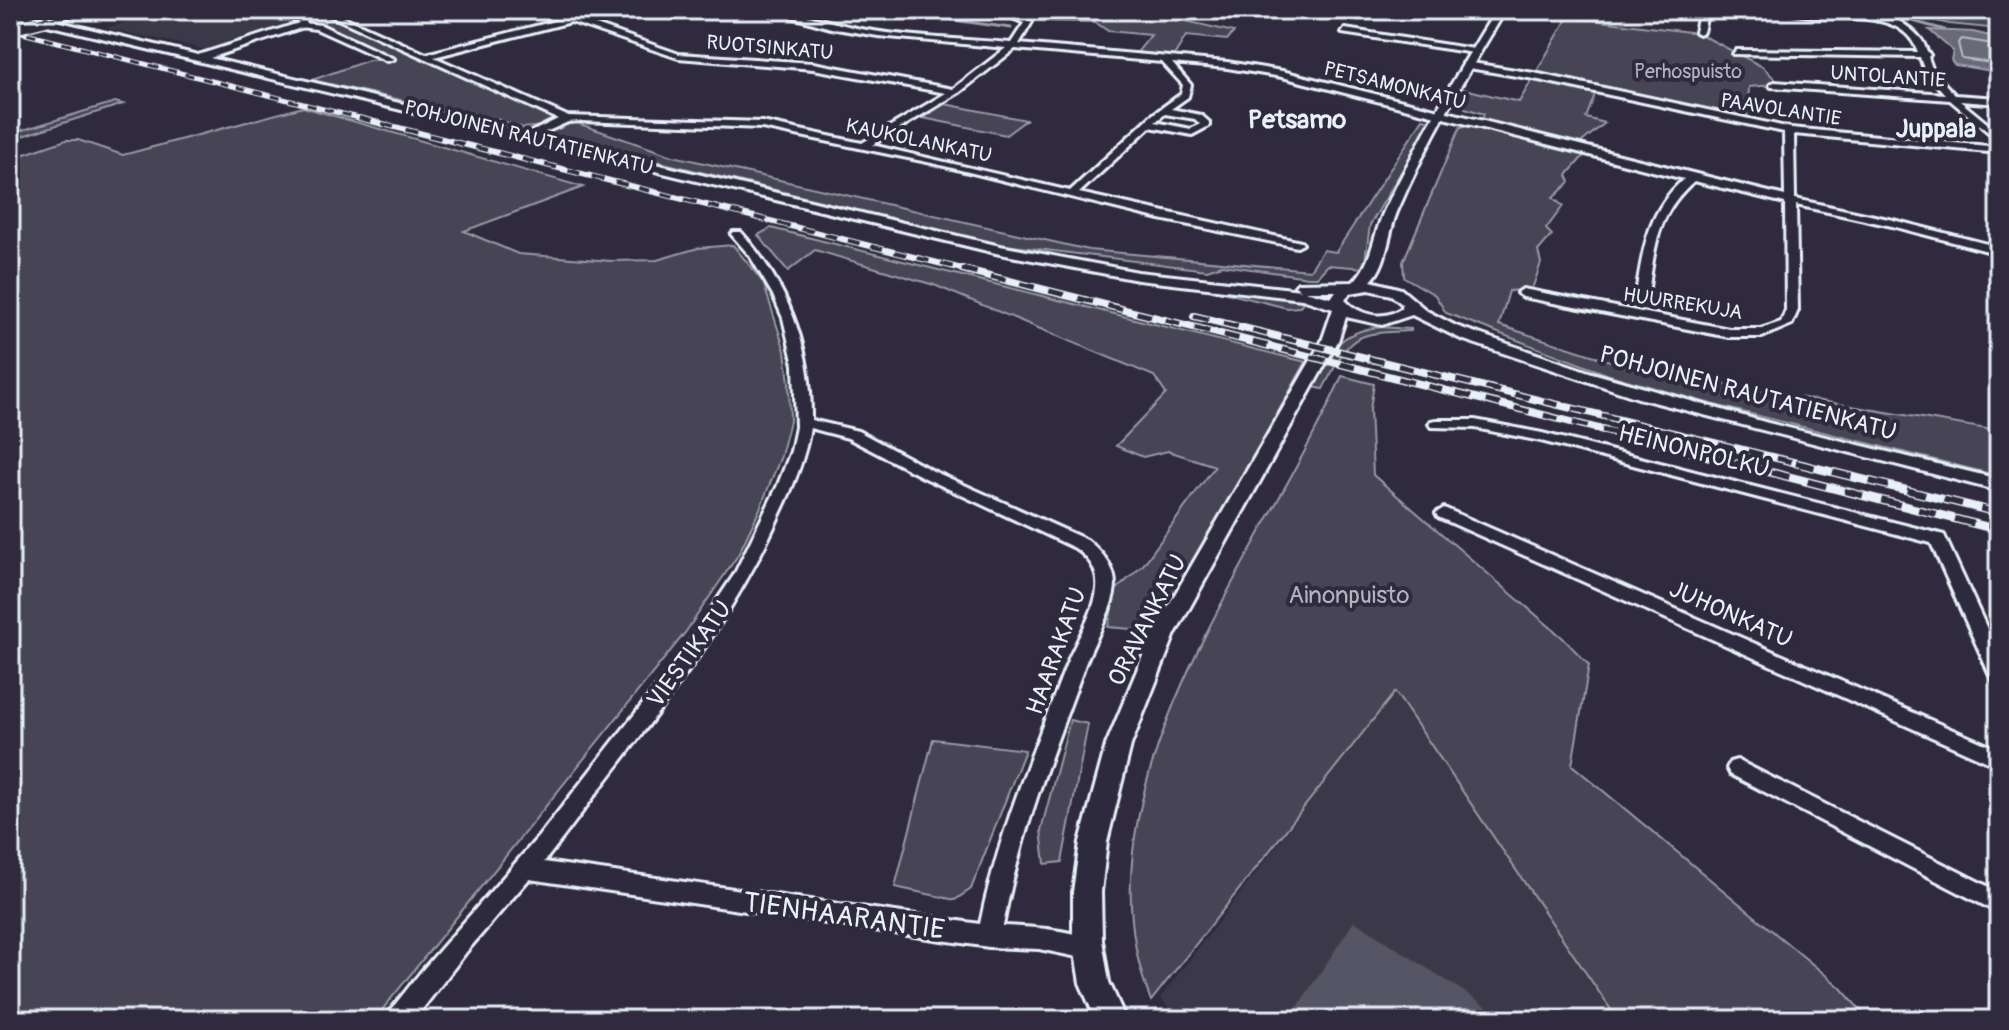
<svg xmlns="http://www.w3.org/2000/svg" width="2009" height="1030" viewBox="0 0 2009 1030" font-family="Pangolin,sans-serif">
<rect width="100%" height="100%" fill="#2f2a3d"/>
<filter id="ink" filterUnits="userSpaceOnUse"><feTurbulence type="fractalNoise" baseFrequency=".0125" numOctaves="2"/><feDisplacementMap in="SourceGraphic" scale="16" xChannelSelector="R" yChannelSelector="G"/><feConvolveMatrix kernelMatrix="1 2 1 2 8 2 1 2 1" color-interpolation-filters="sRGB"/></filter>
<g filter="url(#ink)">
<g fill="#3b3749">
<path d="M168,10H276L299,21L294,27L213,51L105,28Z"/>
<path d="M1395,691L1618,1020H1180L1160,998Z"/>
</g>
<g fill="#464455" stroke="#979aa6" stroke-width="2">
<path d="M301,10H315L529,102L556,118L544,126L523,128L487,116L459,113L312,80L369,60L393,59L324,27V21Z"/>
<path d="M1050,10H1138L1234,32L1227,40L1186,36L1172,59L1135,55L1151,35L1108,31L1095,22L1033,21L1026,16Z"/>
<path d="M1892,10H1999V29L1949,24Z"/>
<path d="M1568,17L1698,33L1763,67L1777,81L1774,85L1749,87L1747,123L1597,89L1586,118L1605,123L1576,147L1481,122L1484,114L1465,108L1464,89L1519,102Z"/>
<path d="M115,102L123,104L10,140V134Z"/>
<path d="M945,104L1026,120L1006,135L923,118Z"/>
<path d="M303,107L583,187L464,231L518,254L612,261L657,260L698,248L733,245L763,282L785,351L789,382L790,421L781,456L759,511L738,555L685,633L374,1020H10V159L66,140H78L123,155Z"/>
<path d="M1423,119L1431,121L1370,225L1364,268L1328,265L1317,277H1308L1222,265L1207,270L997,244L553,136L549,132L574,122L673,156L1089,250L1310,270L1323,250L1336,252Z"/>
<path d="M1460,127H1480L1586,153L1567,175L1570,182L1553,198L1563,206L1546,229L1552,235L1538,251L1541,263L1532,289L1509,291L1499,325L1638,370L1999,431V476L1711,404L1609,375L1446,313L1435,295L1404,277L1403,262Z"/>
<path d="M771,228L1306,362L1156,631L1108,627L1116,590L1143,565L1215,466L1168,451L1143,457L1116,446L1166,394L1154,376L934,285L815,250L788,271L758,235Z"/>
<path d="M1202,287L1295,296L1305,300L1299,307L1287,308Z"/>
<path d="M1379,327L1411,329V331C1349,333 1351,336 1323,389L1313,387C1332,351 1335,333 1379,327Z"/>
<path d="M1342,376L1374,384L1370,409L1373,475L1563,638L1589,665L1572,765L1840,987L1869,1020H1618L1395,692L1151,1001C1068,791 1261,558 1342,376Z"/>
<path d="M1070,720L1088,724L1062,862L1045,864L1041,830Z"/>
<path d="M933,739L1025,750L971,889L955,900L895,887Z"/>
</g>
<path fill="#696978" stroke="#9c9fab" stroke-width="2" d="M1929,30L1973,32L1999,38V72L1955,65L1951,60L1953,51Z"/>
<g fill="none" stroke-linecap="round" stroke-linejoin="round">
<path stroke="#b5bbc5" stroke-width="2" d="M1999,45L1962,39L1958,43L1962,59L1999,64"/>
<g stroke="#9c9fab" stroke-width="3">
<path d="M881,10L1011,28"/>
<path d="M1864,10L1873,12"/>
<path d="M1898,17L1945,30"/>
</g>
</g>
<path fill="#575565" stroke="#3d3c47" stroke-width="2" d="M1354,920L1509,1020H1288Z"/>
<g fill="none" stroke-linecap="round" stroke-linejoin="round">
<g stroke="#e8f1f8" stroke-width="6">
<g id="minor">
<path d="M318,10H328L426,54L563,19L541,10C552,10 559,14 569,16C581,18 597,10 611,10L579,19L679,54L813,63L953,89L1006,48L878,36L831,28L768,10C796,10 837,25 867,30C914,38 963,39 1011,43L1024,23L995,10H1005L1032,22L1019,44L1227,62L1282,71L1785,196L1784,132L1534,79L1463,67V63L1466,62L1534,73L1791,128L1999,147V153L1794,134L1795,199L1893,220L1999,247V254L1892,226L1796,205L1798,310L1792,324L1762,337H1729L1523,297L1517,293L1523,289L1729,329H1760L1781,322L1786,310L1785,203L1694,181C1656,214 1655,247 1648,294L1646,297H1638L1636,294C1643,249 1648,210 1684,179L1282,77L1227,68L1172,63L1191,85L1188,97L1171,109L1201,115L1209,122V126L1192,135L1150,127L1079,193L1301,242L1303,244L1297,247L1160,219L932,163L762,128L581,121L568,122L530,139L525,136L527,134L558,119ZM571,22L678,58L813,69L946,93L862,143L762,122L567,116L434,57ZM1015,49L1162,62L1183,85L1181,94L1152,115L1070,191L872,145L960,92ZM1165,114L1195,119L1200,124L1191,129L1155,122Z"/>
<path d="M1700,10H1708L1703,32L1699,34L1695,32Z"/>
<path d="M1781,10L1881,16L1874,10C1885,10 1913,29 1920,38C1925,43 1925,50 1930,55L1928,57L1933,71L1955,95L1999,98V104L1960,101L1999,133V141L1950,100L1771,87L1770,85L1774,82L1945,94L1925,72L1920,57L1733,54L1736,50L1918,52C1900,0 1821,27 1781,10Z"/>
<path d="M302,23L321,25L394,59L387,61L316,29L299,27Z"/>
<path d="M1345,29L1474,49L1478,51L1474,53L1342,33Z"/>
<path d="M733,232H741C788,285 812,348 811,420L858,431L933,471L1087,540C1101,551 1115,566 1115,585C1114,610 1091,645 1083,670C1052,754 1019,837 1003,926C1033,927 1066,929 1095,940L1099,948L1095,956L1087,959L1039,949L989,947L529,879L467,951L414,1020H387L390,1011L420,973L539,836L675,663L734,575L777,487L791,451L796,427L794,365L783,318L773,295L750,256L731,234ZM810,428L848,438L923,477L1075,548C1089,558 1099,570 1097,589C1095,613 1074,644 1065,668C1033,752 998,835 980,924L544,862C571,828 595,794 622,760C682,682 740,604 780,514C793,487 805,458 810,428Z"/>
<path d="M1436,420H1475L1542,433L1944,535L1999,655V682L1992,680L1990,675L1931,543L1541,441L1475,428L1431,427L1429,424L1431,421Z"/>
<path d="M1444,508L1999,750V767L1438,517L1436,513Z"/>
<path d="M1737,760L1999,892V913L1730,774L1727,768L1730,762Z"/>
</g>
</g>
<g stroke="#e8f1f8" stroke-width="6">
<path id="tertiary" d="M10,10L45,19L76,10H92L56,21L198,55L299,23L279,10H292L305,16L307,26L210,58L1000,246L1138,272L1301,290L1295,286L1298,283L1353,282C1373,263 1373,234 1385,209C1419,141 1455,75 1496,10H1506C1466,75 1427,142 1397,212C1388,233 1388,264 1371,281L1401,289L1427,311L1456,326L1592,373L1768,423L1999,479V491L1638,398L1461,339L1412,315L1382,325L1346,317L1338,341L1175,634L1131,745L1107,842L1101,892L1102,940L1109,982L1126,1020H1096L1080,983L1073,940V892L1080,842L1106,745L1152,634L1322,341L1333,309L1302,299L1138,280L1000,254L10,16ZM1369,290L1391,295L1402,304V308C1384,321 1360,316 1345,300L1350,293ZM1305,291H1336L1331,298Z"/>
</g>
<use href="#minor" fill="#2f2a3d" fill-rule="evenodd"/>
<use href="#tertiary" fill="#2f2a3d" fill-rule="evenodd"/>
<g stroke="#e8f1f8" stroke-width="5">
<path id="rail-far3" d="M10,30L367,120"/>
</g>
<g stroke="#e8f1f8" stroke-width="6">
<path id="rail-far2" d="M359,118L970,271"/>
</g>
<g stroke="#e8f1f8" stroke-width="8">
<g id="rail-far1">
<path d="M962,269L1742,465"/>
<path d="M1194,316L1805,465"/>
</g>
</g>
<g stroke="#e8f1f8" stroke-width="9">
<g id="rail">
<path d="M1734,463L1999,530"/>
<path d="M1796,463L1999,513"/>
</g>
</g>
<use href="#rail-far3" stroke="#2f2a3d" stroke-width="3" stroke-dasharray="9" stroke-linecap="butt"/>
<use href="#rail-far2" stroke="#2f2a3d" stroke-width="4" stroke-dasharray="12" stroke-linecap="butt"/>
<use href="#rail-far1" stroke="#2f2a3d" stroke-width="5" stroke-dasharray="15" stroke-linecap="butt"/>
<use href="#rail" stroke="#2f2a3d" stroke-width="6" stroke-dasharray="19" stroke-linecap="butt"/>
<g stroke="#e8f1f8" stroke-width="13" stroke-linecap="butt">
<path id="tertiary-bridge" d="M10,30L46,21"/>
</g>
<use href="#tertiary-bridge" stroke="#2f2a3d" stroke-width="10"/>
</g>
</g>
<g text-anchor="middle" stroke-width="8" stroke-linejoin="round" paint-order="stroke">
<g font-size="20" fill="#e8f1f8" stroke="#2f2a3d">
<text transform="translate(770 47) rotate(5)" y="7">RUOTSINKATU</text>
<text transform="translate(1888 76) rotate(4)" y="7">UNTOLANTIE</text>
<text transform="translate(1395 85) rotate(14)" y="7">PETSAMONKATU</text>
<text transform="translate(1781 109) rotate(9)" y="7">PAAVOLANTIE</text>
<text transform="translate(529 137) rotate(14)" y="7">POHJOINEN RAUTATIENKATU</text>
<text transform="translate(919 140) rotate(12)" y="7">KAUKOLANKATU</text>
<text transform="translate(1683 303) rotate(9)" y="7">HUURREKUJA</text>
</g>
<g font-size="20" fill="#afb4bf" stroke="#2f2a3d">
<text x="1688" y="78">Perhospuisto</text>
</g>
<g font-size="24" fill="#e8f1f8" stroke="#2f2a3d">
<text transform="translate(1748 393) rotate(15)" y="8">POHJOINEN RAUTATIENKATU</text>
<text transform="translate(1694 451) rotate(14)" y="8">HEINONPOLKU</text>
<text transform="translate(1731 614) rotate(24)" y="8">JUHONKATU</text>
<text transform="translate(1147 620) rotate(-63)" y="8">ORAVANKATU</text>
<text transform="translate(1056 651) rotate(-70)" y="8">HAARAKATU</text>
<text transform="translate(689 654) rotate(-54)" y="8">VIESTIKATU</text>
</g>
<g font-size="24" fill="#afb4bf" stroke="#2f2a3d">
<text x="1349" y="603">Ainonpuisto</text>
</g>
<g font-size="26" font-weight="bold" fill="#e8f1f8" stroke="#2f2a3d">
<text x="1297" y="128">Petsamo</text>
<text x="1936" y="137">Juppala</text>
</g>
<g font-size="28" fill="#e8f1f8" stroke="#2f2a3d">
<text transform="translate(844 915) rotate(8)" y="10">TIENHAARANTIE</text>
</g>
</g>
<rect width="2009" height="1030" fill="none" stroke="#2f2a3d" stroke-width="40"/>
<rect x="20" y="20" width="1969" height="990" fill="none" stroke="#e8f1f8" stroke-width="3" filter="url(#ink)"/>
</svg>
